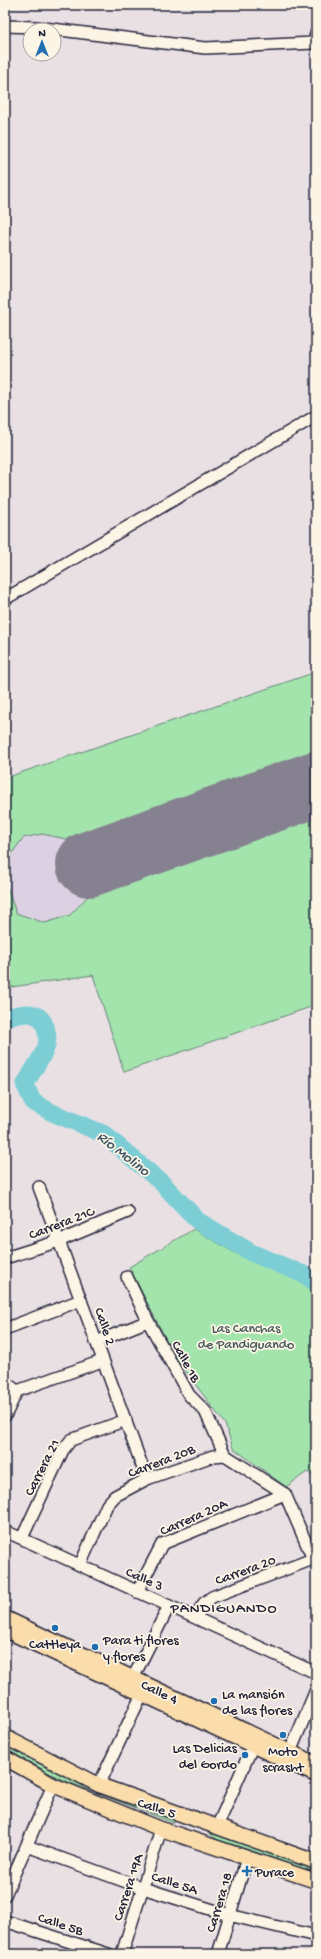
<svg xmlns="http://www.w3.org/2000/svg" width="321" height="1959" viewBox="0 0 321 1959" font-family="'Gochi Hand',sans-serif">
<rect width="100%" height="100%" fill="#e9e0e4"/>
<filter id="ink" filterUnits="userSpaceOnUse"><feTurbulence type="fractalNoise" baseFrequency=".025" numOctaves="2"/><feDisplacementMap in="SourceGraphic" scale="8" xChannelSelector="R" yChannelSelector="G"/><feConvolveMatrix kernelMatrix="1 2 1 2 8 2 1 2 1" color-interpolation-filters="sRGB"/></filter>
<g filter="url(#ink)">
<path fill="#dcd1e3" d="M316,673V1005L124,1072L93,975L5,988V779Z"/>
<g fill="#a3e4ad" stroke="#628374">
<path d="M316,672V754L71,840L42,834L23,838L5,863V778Z"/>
<path d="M316,815V1005L124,1072L93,975L5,988V880L16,913L45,923L70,915L89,895Z"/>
<path d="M194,1229L235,1253L300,1280L316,1292V1478L307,1472L286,1487L233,1448L225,1424L175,1357L129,1267Z"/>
<path d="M5,1745L63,1775L172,1816L174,1823L61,1779L5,1750Z"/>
<path d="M207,1832L316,1869V1873L219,1841Z"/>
</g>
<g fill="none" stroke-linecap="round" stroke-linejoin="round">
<path stroke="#7cced4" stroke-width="18" d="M5,1018C13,1016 24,1012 32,1014C47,1017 50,1039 45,1050C39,1062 31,1073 25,1085L33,1102L51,1112L104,1134L162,1183L198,1221L252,1253L305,1275L316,1283"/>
<path stroke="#868190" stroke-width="66" d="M89,864L316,784"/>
<g stroke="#22223b" stroke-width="14">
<g id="minor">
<path d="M5,26L36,27L205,48L314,43L316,33"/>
<path d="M5,599L316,416"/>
<path d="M39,1187L147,1479"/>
<path d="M5,1258L59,1241L128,1212"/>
<path d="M127,1277L148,1321L189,1395L205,1411L225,1455"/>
<path d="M5,1329L81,1300"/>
<path d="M96,1342L148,1321"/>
<path d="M5,1382L17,1391"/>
<path d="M5,1416L17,1391L102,1361"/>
<path d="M225,1455L285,1494"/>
<path d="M285,1494L313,1559L316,1561"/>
<path d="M5,1531L316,1673"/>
<path d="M22,1538L63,1450L71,1440L126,1420"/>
<path d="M80,1565L107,1505L115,1496L147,1479L213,1456L225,1455"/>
<path d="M137,1592L162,1544L285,1494"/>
<path d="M195,1617L204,1603L212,1597L313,1559"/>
<path d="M133,1678L169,1606"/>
<path d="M290,1752L316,1690"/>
<path d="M99,1785L142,1694"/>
<path d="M217,1827L253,1745"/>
<path d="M27,1846L143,1888L229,1915L316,1936"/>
<path d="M5,1895L53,1785"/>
<path d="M5,1921L108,1954"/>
<path d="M122,1954L161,1829"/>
<path d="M218,1954L247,1858"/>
</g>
</g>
<g stroke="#22223b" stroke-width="17">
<g id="major">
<path d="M5,1618L316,1764"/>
<path d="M5,1630L316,1775"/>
<path d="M5,1737L99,1785L316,1862"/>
<path d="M5,1758L53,1785L161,1829L316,1881"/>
</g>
</g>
<use href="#minor" stroke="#fcf5e5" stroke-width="11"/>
<use href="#major" stroke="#faddab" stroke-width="14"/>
</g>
</g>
<g fill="#1f6fb2" stroke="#fcf5e5" stroke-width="1.5">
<circle cx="55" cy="1628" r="4"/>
<circle cx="95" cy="1647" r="4"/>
<circle cx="214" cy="1701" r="4"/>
<circle cx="283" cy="1735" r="4"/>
<circle cx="245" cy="1755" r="4"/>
<path d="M245 1865h4v4h4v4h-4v4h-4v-4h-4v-4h4z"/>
</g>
<g text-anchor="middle" stroke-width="3.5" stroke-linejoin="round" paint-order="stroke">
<g font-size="14" fill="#22223b" stroke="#fcf5e5">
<text transform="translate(61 1222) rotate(-21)" y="5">Carrera 21C</text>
<text transform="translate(106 1326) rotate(71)" y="5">Calle 2</text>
<text transform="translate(187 1361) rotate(61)" y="5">Calle 1B</text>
<text transform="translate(161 1460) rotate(-21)" y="5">Carrera 20B</text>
<text transform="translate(41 1467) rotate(-63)" y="5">Carrera 21</text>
<text transform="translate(193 1516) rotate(-24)" y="5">Carrera 20A</text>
<text transform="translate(245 1569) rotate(-20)" y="5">Carrera 20</text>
<text transform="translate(145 1578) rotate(24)" y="5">Calle 3</text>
<text transform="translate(160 1691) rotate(25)" y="5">Calle 4</text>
<text transform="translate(157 1807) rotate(18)" y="5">Calle 5</text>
<text transform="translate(175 1882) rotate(18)" y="5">Calle 5A</text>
<text transform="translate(127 1887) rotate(-72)" y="5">Carrera 19A</text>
<text transform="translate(218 1902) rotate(-73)" y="5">Carrera 18</text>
<text transform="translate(61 1923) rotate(18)" y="5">Calle 5B</text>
</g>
<g font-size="14" fill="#495c5d" stroke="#fcf5e5">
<text x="246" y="1332">Las Canchas<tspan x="246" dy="16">de Pandiguando</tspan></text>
</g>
<g font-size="14" fill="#22223b" stroke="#fcf5e5" text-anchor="start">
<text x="103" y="1644">Para ti flores<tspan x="103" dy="16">y flores</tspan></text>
<text x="55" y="1648" text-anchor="middle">Cattleya</text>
<text x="222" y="1698">La mansión<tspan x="222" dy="16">de las flores</tspan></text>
<text x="237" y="1752" text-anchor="end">Las Delicias<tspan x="237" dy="16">del Gordo</tspan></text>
<text x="283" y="1755" text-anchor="middle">Moto<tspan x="283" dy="16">scrasht</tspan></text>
<text x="255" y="1876">Purace</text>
</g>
<g font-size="15" font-style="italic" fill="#3d5669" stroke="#fcf5e5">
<text transform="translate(124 1153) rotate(38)" y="5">Río Molino</text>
</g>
<g font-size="15" letter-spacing="1" fill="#22223b" stroke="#fcf5e5">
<text x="224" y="1612">PANDIGUANDO</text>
</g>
</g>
<rect width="321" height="1959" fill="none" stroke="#fcf5e5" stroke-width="20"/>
<rect x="10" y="10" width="301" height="1939" fill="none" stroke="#22223b" stroke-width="1.5" filter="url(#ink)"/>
<g transform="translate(42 42)"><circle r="19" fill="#fcf5e5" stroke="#a5a1a1"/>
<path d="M0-3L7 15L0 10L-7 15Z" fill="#1f6fb2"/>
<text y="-6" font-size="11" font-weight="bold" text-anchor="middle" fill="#22223b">N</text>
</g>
</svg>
